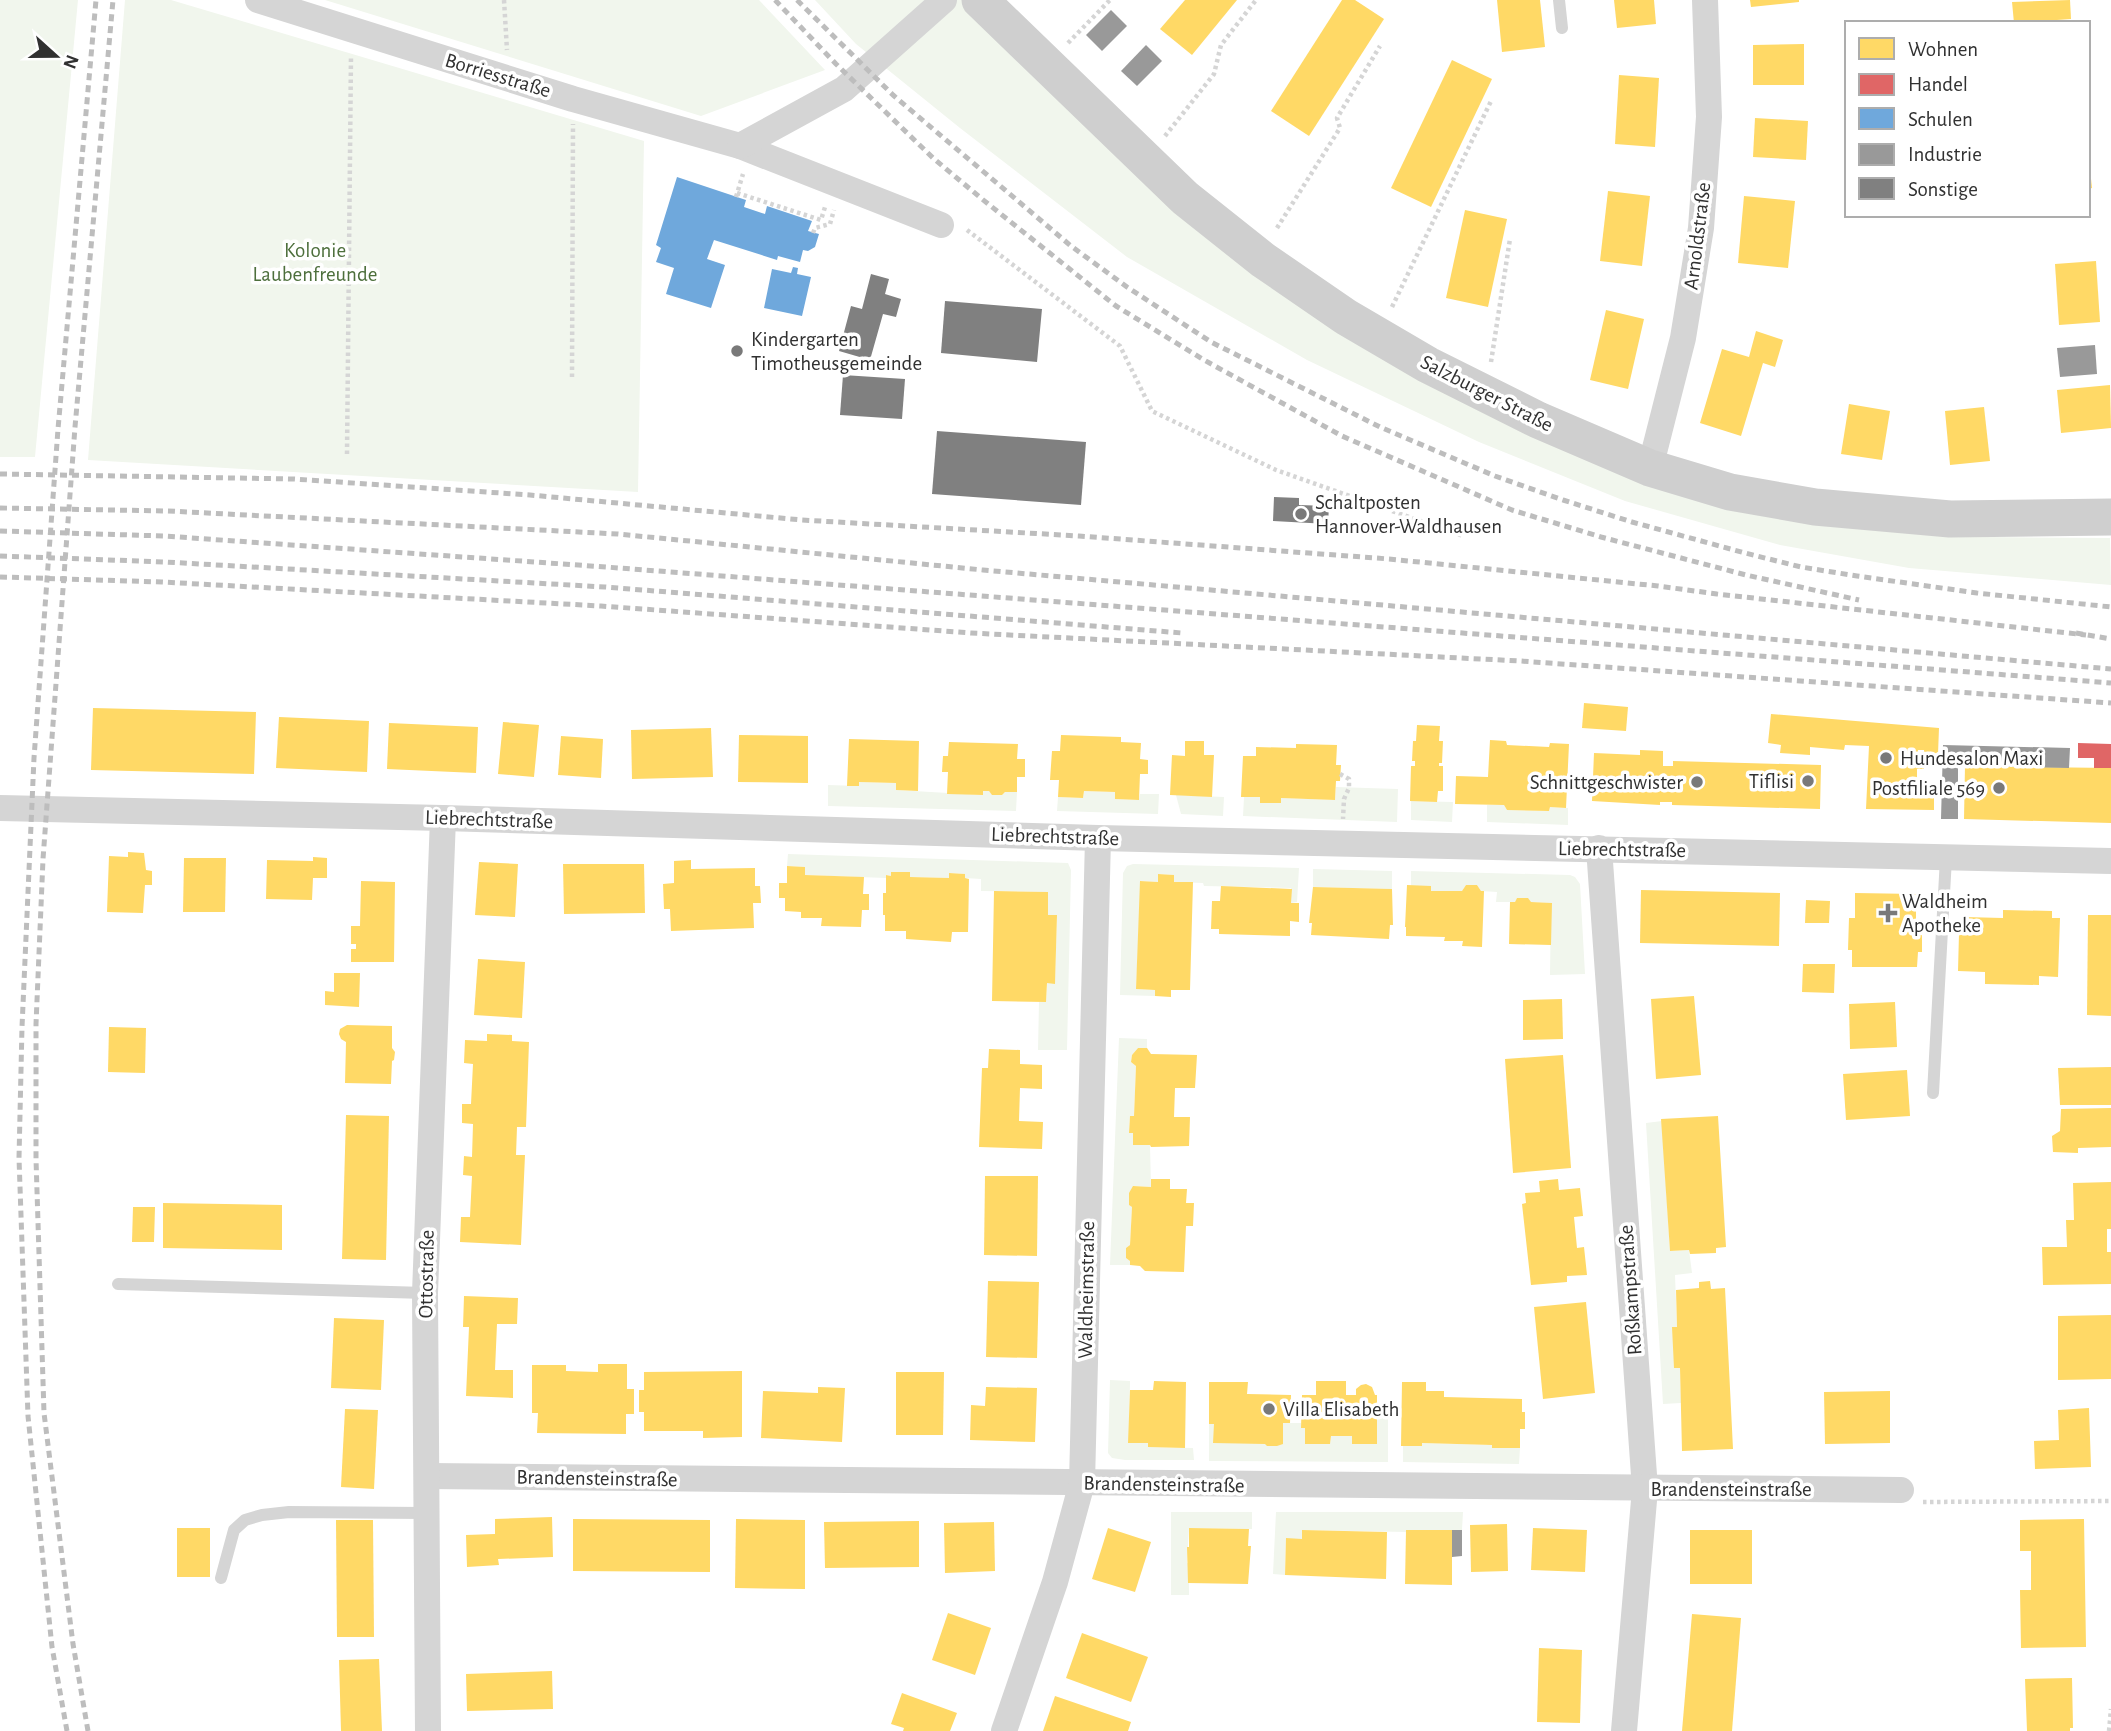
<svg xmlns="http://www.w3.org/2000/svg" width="2111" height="1731" viewBox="0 0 2111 1731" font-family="'Alegreya Sans',sans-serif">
<rect width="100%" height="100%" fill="#fff"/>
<g fill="#f1f6ed">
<path d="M0,0H78L35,457H0Z"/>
<path d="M125,0H171L644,141L638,492L88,460Z"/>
<path d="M325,0H759L825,70L701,116Z"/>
<path d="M815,0H980L1263,260L1650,468L1985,537L2110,538L2111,585L1909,568L1780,545L1625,501L1479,442L1307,360L1127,257L960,128L856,44Z"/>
<path d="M859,782L896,783V790L983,795V791H989L993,795H1002L1005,792H1017L1016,811L828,806V785L859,786Z"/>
<path d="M1336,787L1398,789L1397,822L1243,816L1244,797H1260V803H1280L1281,798L1335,800Z"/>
<path d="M1084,791L1115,792V799L1139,800L1140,794H1159L1158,814L1057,811L1058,797L1083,798Z"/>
<path d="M1176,795L1224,797L1223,816L1181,814Z"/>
<path d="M1411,801L1453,802L1452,822L1411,820Z"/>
<path d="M1487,805H1504L1507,810L1549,811L1550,807L1568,808V825L1487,822Z"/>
<path d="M788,854L1068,863L1071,870L1067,1050H1038L1039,1002H1046L1047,983H1055L1057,915H1048V892L981,891V879L965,878V874L950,873L949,878L910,877L909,872H892L891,876L886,875V878L805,875V867L787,866Z"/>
<path d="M1133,864L1299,868L1297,902L1291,903V888L1204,886L1203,883L1174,882V875L1159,874L1158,882L1141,881L1136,989L1155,990V996L1120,995L1123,873L1127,866Z"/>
<path d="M1313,869L1392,871V889L1313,887Z"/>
<path d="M1411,871L1570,875L1575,877L1580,884L1585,974L1550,975L1551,903L1531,902L1517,898L1515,902H1496L1497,892L1481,891L1477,885H1466L1462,891H1431L1430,886H1411Z"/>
<path d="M1119,1038L1147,1039V1048H1138L1132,1055L1131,1062L1136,1066L1134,1116H1130L1129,1132L1133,1133V1145H1150L1151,1187L1134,1186L1129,1194V1205L1132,1207L1130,1245L1126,1248V1258L1130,1261V1265H1110Z"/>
<path d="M1662,1121L1670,1251L1689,1250L1692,1273L1675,1275L1677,1327L1674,1368H1680L1681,1403L1663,1404L1646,1123Z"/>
<path d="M1110,1380L1130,1381L1129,1442L1148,1443V1447L1193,1448L1194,1460H1125L1112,1458L1108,1453Z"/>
<path d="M1377,1414H1388V1462L1209,1461V1424H1214V1443H1283V1423H1301V1428H1305V1444H1330L1331,1436H1352V1444H1376Z"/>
<path d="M1422,1443L1492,1445L1493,1448H1520L1519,1464L1403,1462V1446H1422Z"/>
<path d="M1171,1512H1252V1529L1189,1528L1187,1563H1189V1595H1171Z"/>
<path d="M1276,1512H1463L1462,1530H1406V1532L1303,1530L1302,1539H1286L1285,1575L1273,1574Z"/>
</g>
<g fill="#ffd966">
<path d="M1185,0H1237L1192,55L1160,29Z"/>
<path d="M1342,0H1355L1384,19L1309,136L1271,111Z"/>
<path d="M1497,0H1540L1545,47L1502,52Z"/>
<path d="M1614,0H1654L1656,24L1617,28Z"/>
<path d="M1750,0H1799V2L1751,7Z"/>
<path d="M2070,0L2071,19L2014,23L2012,2Z"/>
<path d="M1804,44V85H1753V45Z"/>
<path d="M1452,60L1492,79L1431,207L1391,188Z"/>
<path d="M1619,75L1659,78L1655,147L1615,144Z"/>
<path d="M1755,118L1808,121L1806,160L1753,157Z"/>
<path d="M2088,170H2090L2092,188L2088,189Z"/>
<path d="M1608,191L1650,196L1642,266L1600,261Z"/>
<path d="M1744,196L1795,201L1788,268L1738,263Z"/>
<path d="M1465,210L1507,219L1488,307L1446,298Z"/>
<path d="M2096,261L2100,322L2059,325L2055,264Z"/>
<path d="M1606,310L1644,319L1628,389L1590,380Z"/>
<path d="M1756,331L1783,340L1775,367L1763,363L1741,436L1700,423L1722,349L1749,357Z"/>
<path d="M2110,385L2111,428L2061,433L2057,390Z"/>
<path d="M1849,404L1890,411L1882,460L1841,454Z"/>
<path d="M1984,407L1990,461L1950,465L1945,411Z"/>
<path d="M1584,703L1628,707L1626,731L1582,728Z"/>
<path d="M93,708L256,712L254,774L91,770Z"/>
<path d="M1771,714L1939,728L1938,754L1924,753V750H1918V757L1924,760V769H1917V782H1934V810L1866,809L1869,746L1845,745L1844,750L1810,747V755L1780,753L1781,745L1768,743Z"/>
<path d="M279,717L369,721L367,772L276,768Z"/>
<path d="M503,722L539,725L534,777L498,774Z"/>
<path d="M389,723L478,727L476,773L387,769Z"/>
<path d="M1417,725L1440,726L1439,741H1443L1442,763H1439V766H1443V791H1438L1437,802L1410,801L1411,766H1415V761H1412L1413,741H1416Z"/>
<path d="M711,728L713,777L632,779L631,730Z"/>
<path d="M739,735L808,736V783L738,782Z"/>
<path d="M1061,735L1121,737V742L1141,743L1140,759L1148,760V774H1140L1139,800L1115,799V792L1084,791L1083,798L1058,797L1059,780H1050L1052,751H1060Z"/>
<path d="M561,736L603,739L601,778L558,775Z"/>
<path d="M849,739L919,741L918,791L896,790V783L859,782V786H847Z"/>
<path d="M1490,740L1506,741L1507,745L1549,747L1550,743L1569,744L1566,808L1550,807L1549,811L1507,810L1504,805L1455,804L1456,776L1488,777Z"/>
<path d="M1185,741H1204V755H1214L1212,797L1170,795L1172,755L1185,756Z"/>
<path d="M949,742L1018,744L1017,759H1025V777H1017V792H1005L1002,795H992L989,791H983V795L947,794L948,772H942L943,756H948Z"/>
<path d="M1296,744L1337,745L1336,765H1341L1340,781H1336L1335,800L1281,798V803H1260V797H1241L1243,756H1256V747L1296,748Z"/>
<path d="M1640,750L1663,751V766H1673V761L1821,765L1820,809L1672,805V802H1660V805L1592,801L1594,753L1640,755Z"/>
<path d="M1965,766L2111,768V823L1964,819Z"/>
<path d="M128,852L144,853L146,870L152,871V885H145L143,913L107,912L109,856L128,857Z"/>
<path d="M313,857L327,858V878H313L312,900L266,899L267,860L313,861Z"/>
<path d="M184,858H226L225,912H183Z"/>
<path d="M691,860V869L755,868V886H760L761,903H753L754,928L671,931L670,909H664L663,884L674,883V861Z"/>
<path d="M479,862L518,864L515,917L475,915Z"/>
<path d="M563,864H644L645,913L564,914Z"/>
<path d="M787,866L805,867V875L864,877L863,894H869V910H862L861,927L821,926L822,918H801V912L785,911V898H779V883H787Z"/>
<path d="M891,872H910V877L949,878V873L965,874V878L969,879L968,932H952L951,942L906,939V931H885V915H883V893H886V875L891,876Z"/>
<path d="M1158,874L1174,875V882H1193L1190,990H1171V997L1155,996V990L1136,989L1140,881L1158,882Z"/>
<path d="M361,881L395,882L394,962H351V949H356V944H351V926H360Z"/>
<path d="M1407,885L1431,886V891H1462L1466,885H1477L1481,891H1484L1482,947L1462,946L1463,941H1444L1445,937L1406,936V927H1405Z"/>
<path d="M1221,886L1292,889L1291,903H1299V922L1290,921V936L1219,934V929H1211L1212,901H1220Z"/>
<path d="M1313,887L1392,889L1393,925H1390L1389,939L1311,935L1312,923H1309Z"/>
<path d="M1641,890L1780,893L1779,946L1640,943Z"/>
<path d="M994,891L1048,892V915H1057L1055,984L1047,983L1046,1002L992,1001Z"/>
<path d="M1855,893L1916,894V920H1922V952H1918L1917,967H1852V950H1848L1849,918H1855Z"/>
<path d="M1517,898H1528L1531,902L1552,903L1551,945L1509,944L1510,902H1515Z"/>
<path d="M1806,900L1830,901L1829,923H1805Z"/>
<path d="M2003,910L2052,911V918H2060L2058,977L2039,976V985L1985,984V972L1958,971L1959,933H1964V917L2003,918Z"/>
<path d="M2088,915H2111V1016L2087,1015Z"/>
<path d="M478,959L525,962L522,1018L474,1015Z"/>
<path d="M1803,964H1835L1834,993L1802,992Z"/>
<path d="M334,973H360L359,1007L325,1005V991L334,992Z"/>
<path d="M1694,996L1701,1075L1656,1079L1651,999Z"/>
<path d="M1562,999L1563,1039L1523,1040V1000Z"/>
<path d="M1895,1002L1897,1047L1850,1049L1849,1004Z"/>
<path d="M347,1025L392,1026V1048L395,1052L394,1060L392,1061L391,1084L345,1083L346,1042L341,1039L339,1034L340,1029Z"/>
<path d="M109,1027L146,1028L145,1073L108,1072Z"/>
<path d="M487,1034L512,1035V1041L529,1042L526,1127H517L516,1155H525L521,1245L460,1242L461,1217H470L472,1176L463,1175L464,1156L472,1157L473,1124L462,1123V1104H471L473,1064L464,1063L465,1040L487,1041Z"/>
<path d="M1138,1048H1147L1151,1054L1197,1055L1195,1088H1175L1174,1117H1190L1189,1146L1151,1147L1150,1145H1133V1133H1129L1130,1116H1134L1136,1066L1131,1062L1132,1055Z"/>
<path d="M989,1049L1020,1050V1064L1042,1065V1089L1020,1088L1019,1121L1043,1122L1042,1149L979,1147L982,1068H988Z"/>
<path d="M1563,1055L1571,1168L1513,1173L1505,1059Z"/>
<path d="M2111,1067V1105H2060L2058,1068Z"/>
<path d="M1907,1070L1910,1116L1846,1120L1843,1074Z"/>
<path d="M2111,1108V1147L2078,1148V1153L2053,1152L2052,1136L2060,1131L2061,1109Z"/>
<path d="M346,1115L389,1116L386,1260L342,1259Z"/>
<path d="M1718,1116L1726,1247L1716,1248V1253L1690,1254L1689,1250L1670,1251L1661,1119Z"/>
<path d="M985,1176H1038L1037,1256L984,1255Z"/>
<path d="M1151,1179H1170V1189H1187L1186,1203H1194L1193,1226H1186L1184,1272L1145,1271L1140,1266L1130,1265V1261L1126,1258V1248L1130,1245L1132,1207L1129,1205V1193L1133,1186L1151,1187Z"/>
<path d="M1558,1179L1559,1190L1580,1188L1583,1216L1574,1217L1577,1248L1584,1247L1587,1275L1567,1276V1282L1531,1285L1522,1204L1526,1203L1525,1193L1540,1192L1539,1181Z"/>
<path d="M2111,1182V1229H2107V1252H2111V1284L2043,1285L2042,1247H2067L2066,1220H2074L2073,1183Z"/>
<path d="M163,1203L282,1205V1250L163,1248Z"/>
<path d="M133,1207H155L154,1242H132Z"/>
<path d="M988,1281L1039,1282L1037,1358L986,1357Z"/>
<path d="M1710,1281L1711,1289L1725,1288L1733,1449L1682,1451L1680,1368H1674L1672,1327H1677L1676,1290L1699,1288V1282Z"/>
<path d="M464,1296L518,1298L517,1324H497L495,1370H513V1398L466,1396L469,1327H463Z"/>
<path d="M1586,1302L1595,1393L1543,1399L1534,1307Z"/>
<path d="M2111,1315V1379L2058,1380V1316Z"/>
<path d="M334,1318L384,1320L381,1390L331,1388Z"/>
<path d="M598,1364H627V1389H634V1414H626V1434L537,1433L538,1413H532V1365H566V1371L598,1372Z"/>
<path d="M742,1371V1437L703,1438V1431H644V1412H639V1390H644V1372Z"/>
<path d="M896,1372H944L943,1435H896Z"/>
<path d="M1154,1381L1186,1382L1185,1448L1148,1447V1443H1128L1130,1390H1153Z"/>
<path d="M1316,1381H1346V1395H1356V1389L1361,1385L1366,1384L1372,1387L1375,1395H1377V1444H1352V1436H1331L1330,1444H1305V1428H1301L1302,1395H1316Z"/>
<path d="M1209,1382H1248L1247,1394L1291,1395L1290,1423H1283V1444L1277,1446H1267L1265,1444L1213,1443L1214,1424H1209Z"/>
<path d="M1402,1382H1426V1391H1444V1397L1522,1399V1412H1525V1429H1520V1448H1492V1445L1422,1443V1446H1401Z"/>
<path d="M818,1387L845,1388L842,1442L761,1438L763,1391L818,1393Z"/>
<path d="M986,1387L1037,1388L1035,1442L970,1440L971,1405L985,1406Z"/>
<path d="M1890,1391V1443L1825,1444L1824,1392Z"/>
<path d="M2089,1408L2091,1467L2035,1469L2034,1441L2059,1440L2058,1410Z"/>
<path d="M345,1409L378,1410L374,1489L341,1487Z"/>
<path d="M552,1517L553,1557L498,1559L499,1565L467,1567L466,1535L495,1534V1519Z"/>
<path d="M573,1519L710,1520V1572L573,1571Z"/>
<path d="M736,1519L805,1520V1589L735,1588Z"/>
<path d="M2084,1519L2086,1647L2021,1648L2020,1590H2031V1551H2020V1520Z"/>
<path d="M336,1520H373L374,1637H337Z"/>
<path d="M919,1521V1567L825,1568L824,1522Z"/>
<path d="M994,1522L995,1571L945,1573L944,1523Z"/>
<path d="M1507,1524L1508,1571L1471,1572L1470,1525Z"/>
<rect x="177" y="1528" width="33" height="49"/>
<path d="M1108,1528L1151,1542L1135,1592L1092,1579Z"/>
<path d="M1189,1528L1249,1529L1248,1546H1251L1248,1584L1188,1583L1187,1547H1189Z"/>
<path d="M1533,1528L1587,1530L1585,1572L1531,1570Z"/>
<path d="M1302,1530L1387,1532L1386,1579L1285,1575L1286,1538L1302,1539Z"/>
<path d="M1406,1530H1452V1585L1405,1584Z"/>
<rect x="1690" y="1530" width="62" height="54"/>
<path d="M948,1613L991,1628L975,1675L932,1660Z"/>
<path d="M1692,1614L1741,1618L1732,1731H1682Z"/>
<path d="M1082,1633L1148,1657L1131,1702L1066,1678Z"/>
<path d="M1539,1648L1582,1650L1580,1723L1537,1722Z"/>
<path d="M379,1659L382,1731H341L339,1660Z"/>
<path d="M552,1671L553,1709L467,1711L466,1674Z"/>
<path d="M2072,1678L2073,1728H2070V1731H2027L2025,1679Z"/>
<path d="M902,1693L957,1713L950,1731H903L904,1728L891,1724Z"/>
<path d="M1055,1696L1131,1722L1128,1731H1043Z"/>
</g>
<path fill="#e06666" d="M2078,743L2111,744V768H2094V758H2078Z"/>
<g fill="#6fa8dc">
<path d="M677,177L746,200L744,207L765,214L767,206L812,221L808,231L819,234L815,247L808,251L803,250L800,262L778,256L777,260L714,240L707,259L725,265L711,308L666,294L674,268L656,262L661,248L656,245Z"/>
<path d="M793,267L798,268L797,274L811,277L802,316L764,308L772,269L791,273Z"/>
</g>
<g fill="#999">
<path d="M1111,10L1127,26L1102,51L1086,35Z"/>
<path d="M1146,45L1162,61L1137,86L1121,71Z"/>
<path d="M2095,345L2097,374L2060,377L2057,348Z"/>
<path d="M1943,745L2070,748L2069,768L1958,766V819H1941Z"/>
<path d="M1452,1530H1462V1556L1452,1557Z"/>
</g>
<g fill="#808080">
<path d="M871,274L889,279L885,294L901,299L896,317L883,314L870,360L839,351L851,306L862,309Z"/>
<path d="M945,301L1042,309L1037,362L941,353Z"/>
<path d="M843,375L905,379L902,419L840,415Z"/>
<path d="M937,431L1086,442L1081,505L932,494Z"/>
<path d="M1274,497L1299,498V505L1329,506L1328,524L1273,521Z"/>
</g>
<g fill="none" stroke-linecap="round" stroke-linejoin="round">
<g stroke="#d5d5d5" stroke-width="4.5" stroke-dasharray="3.5 3.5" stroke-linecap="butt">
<path d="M504,0L507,50"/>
<path d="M1068,43L1110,0"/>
<path d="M1165,136L1214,74L1221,45L1256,0"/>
<path d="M737,193L821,220L825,207"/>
<path d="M736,197L743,174"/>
<path d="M1277,228L1340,128L1337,118L1380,46"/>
<path d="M967,230L1120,346L1152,411L1276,470L1463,536"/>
<path d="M813,233L815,228L830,224L834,210"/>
<path d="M1392,307L1492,99"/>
<path d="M1491,362L1510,239"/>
<path d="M572,377L573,124"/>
<path d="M347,454L351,55"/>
<path d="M1340,774L1349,779V788L1344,799L1343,819"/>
<path d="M1923,1502L2111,1501"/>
<path d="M2109,1731L2111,1709"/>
</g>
<g stroke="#d5d5d5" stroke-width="12">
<path d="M1559,0L1562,28"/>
<path d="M1933,1093L1946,858"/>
<path d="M118,1284L425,1293"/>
<path d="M221,1578L234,1530L245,1520L262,1515L289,1512L426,1513"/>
</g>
<g stroke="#d5d5d5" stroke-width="26">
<path d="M258,0L573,99L740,146L941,225"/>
<path d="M740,146L844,89L944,0"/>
<path d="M1650,468L1683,338L1701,228L1709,117L1705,0"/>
<path d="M0,808L443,818L1098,838L2111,861"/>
<path d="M1599,848L1645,1489L1624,1731"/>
<path d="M427,1476L1901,1490"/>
<path d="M428,1731L425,1293L443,818"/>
<path d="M1004,1731L1055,1582L1082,1483L1098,838"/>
</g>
<path stroke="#cfcfcf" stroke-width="37" d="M980,0L1185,198L1263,260L1346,317L1428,365L1538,420L1650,468L1730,492L1815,507L1950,519L2111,517"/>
<g stroke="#bdbdbd" stroke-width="5" stroke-dasharray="7 5" stroke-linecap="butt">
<path d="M775,0L836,64L933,158L982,199L1116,306L1204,360L1342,436L1512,510L1601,537L1746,575L1859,600"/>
<path d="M797,0L893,95L1071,246L1127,287L1211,342L1380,427L1495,476L1563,500L1632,522L1745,553L1801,567L1857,576L1977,593L2111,607"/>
<path d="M0,474L294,479L530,495L802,520L1079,536L1389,559L1658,586L1717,594L2086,635"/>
<path d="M0,508L168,511L618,534L983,570L2111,669"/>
<path d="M0,531L164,536L606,567L2111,683"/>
<path d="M0,556L165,562L605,587L1182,633"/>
<path d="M0,577L162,582L601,606L971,633L1520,661L2111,703"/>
<path d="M2076,633L2111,639"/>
<path d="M67,1731L52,1647L28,1416L19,1158L22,1027L34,758L58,429L96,0"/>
<path d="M88,1731L73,1644L44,1413L36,1159V1024L43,859L75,427L113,0"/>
</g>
</g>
<g fill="#797979" stroke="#fff" stroke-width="2.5">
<circle cx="737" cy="351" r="7"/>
<circle cx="1301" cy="514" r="7"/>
<circle cx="1886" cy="758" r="7"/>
<circle cx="1808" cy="781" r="7"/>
<circle cx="1697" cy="782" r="7"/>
<circle cx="1999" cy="788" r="7"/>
<path d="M1884.5 902.5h7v7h7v7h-7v7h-7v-7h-7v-7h7z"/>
<circle cx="1269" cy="1409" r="7"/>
</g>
<g text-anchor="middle" stroke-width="7" stroke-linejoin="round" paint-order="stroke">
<g font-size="21" fill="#313131" stroke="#fff">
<text transform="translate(498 75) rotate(17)" y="7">Borriesstraße</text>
<text transform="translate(1697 236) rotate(-83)" y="7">Arnoldstraße</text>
<text transform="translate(1487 393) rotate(27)" y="7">Salzburger Straße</text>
<text transform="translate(489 819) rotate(2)" y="7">Liebrechtstraße</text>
<text transform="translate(1055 836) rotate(2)" y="7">Liebrechtstraße</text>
<text transform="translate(1622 849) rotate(1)" y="7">Liebrechtstraße</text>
<text transform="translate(426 1274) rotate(-89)" y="7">Ottostraße</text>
<text transform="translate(1086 1290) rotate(-89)" y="7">Waldheimstraße</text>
<text transform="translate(1630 1290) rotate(-94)" y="7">Roßkampstraße</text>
<text transform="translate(597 1478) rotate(1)" y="7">Brandensteinstraße</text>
<text transform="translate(1164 1484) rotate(1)" y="7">Brandensteinstraße</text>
<text x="1731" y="1496">Brandensteinstraße</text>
</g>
<g font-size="21" fill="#4d6f3c" stroke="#fff">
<text x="315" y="257">Kolonie<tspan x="315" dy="24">Laubenfreunde</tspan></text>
</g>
<g font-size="21" fill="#313131" stroke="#fff" text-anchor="start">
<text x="751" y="346">Kindergarten<tspan x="751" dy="24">Timotheusgemeinde</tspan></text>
<text x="1315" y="509">Schaltposten<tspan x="1315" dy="24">Hannover-Waldhausen</tspan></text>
<text x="1900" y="765">Hundesalon Maxi</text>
<text x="1794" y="788" text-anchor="end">Tiflisi</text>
<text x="1683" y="789" text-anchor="end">Schnittgeschwister</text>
<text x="1985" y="795" text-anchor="end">Postfiliale 569</text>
<text x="1902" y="908">Waldheim<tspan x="1902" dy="24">Apotheke</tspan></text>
<text x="1283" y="1416">Villa Elisabeth</text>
</g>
</g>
<rect x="1845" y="21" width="245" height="196" fill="#ffffff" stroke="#adadad" stroke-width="2"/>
<rect x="1859" y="38" width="35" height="21" fill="#ffd966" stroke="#adadad" stroke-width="2"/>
<text x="1908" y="56" font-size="21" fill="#313131">Wohnen</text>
<rect x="1859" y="74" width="35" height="21" fill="#e06666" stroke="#adadad" stroke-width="2"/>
<text x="1908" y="91" font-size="21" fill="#313131">Handel</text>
<rect x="1859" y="108" width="35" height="21" fill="#6fa8dc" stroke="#adadad" stroke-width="2"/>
<text x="1908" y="126" font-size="21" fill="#313131">Schulen</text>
<rect x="1859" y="144" width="35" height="21" fill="#999999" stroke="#adadad" stroke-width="2"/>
<text x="1908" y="161" font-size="21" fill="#313131">Industrie</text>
<rect x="1859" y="178" width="35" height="21" fill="#808080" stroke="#adadad" stroke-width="2"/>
<text x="1908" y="196" font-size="21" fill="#313131">Sonstige</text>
<g transform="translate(56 56) rotate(111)" stroke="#ffffff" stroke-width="5" paint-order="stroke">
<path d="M0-5L12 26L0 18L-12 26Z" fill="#313131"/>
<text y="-10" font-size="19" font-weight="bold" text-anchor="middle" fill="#313131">N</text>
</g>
</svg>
